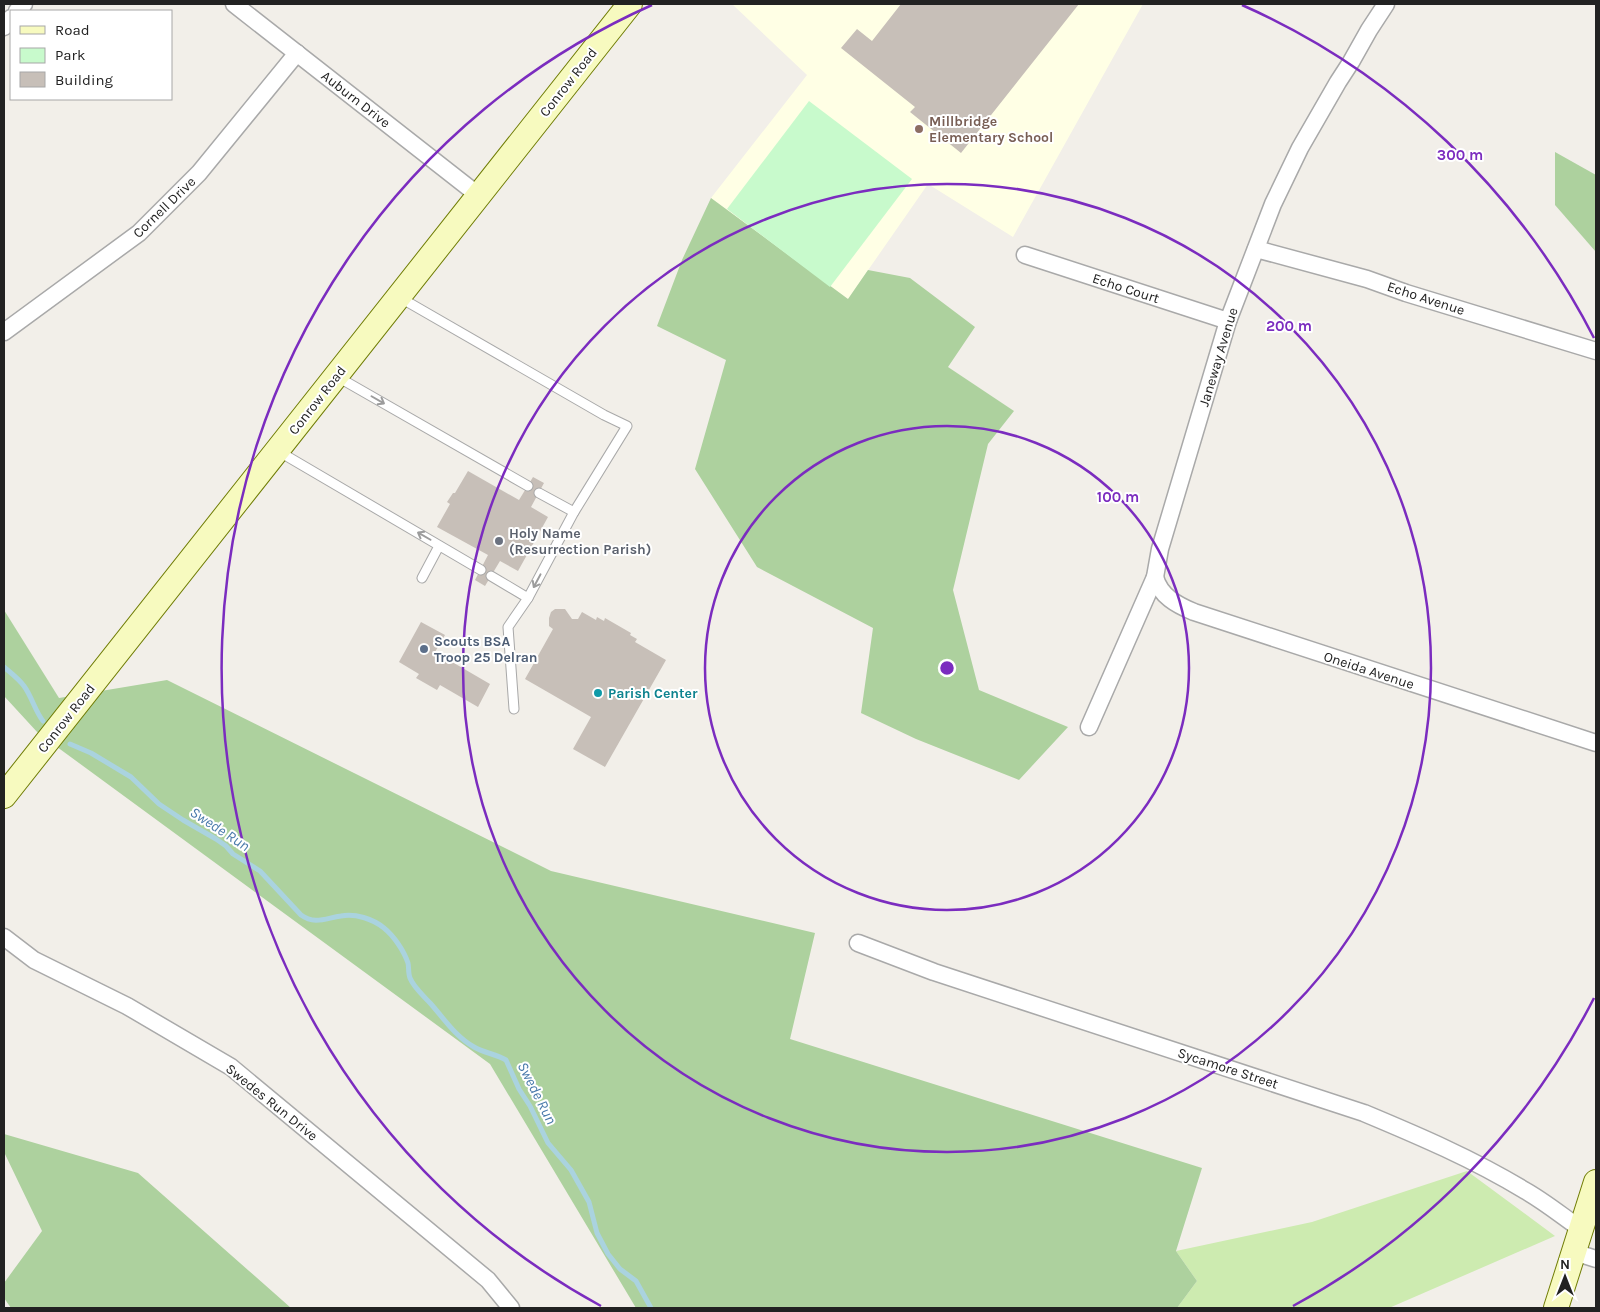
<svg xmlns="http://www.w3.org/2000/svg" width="1600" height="1312" viewBox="0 0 1600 1312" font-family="Karla,sans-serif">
<rect width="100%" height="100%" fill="#f2efe9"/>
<path fill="#ffffe5" d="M732,4H1143L1013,237L928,184L848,299L711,198L807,75Z"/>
<path fill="#cdebb0" d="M1467,1171L1555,1236L1389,1308H1177L1197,1281L1176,1251L1312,1222Z"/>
<g fill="#add19e">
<path d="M1555,152L1596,175V252L1555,205Z"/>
<path d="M711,198L848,299L868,270L910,278L975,327L948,367L1014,411L988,444L953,590L979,690L1068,727L1019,780L916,739L861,713L873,628L757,567L695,469L726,360L657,326L682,260Z"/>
<path d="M4,610L59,698L167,680L551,871L815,933L790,1039L1202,1168L1176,1251L1197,1281L1177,1308H636L490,1064L38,733L4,696Z"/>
<path d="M4,1134L138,1173L291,1308H11L4,1298V1283L42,1231L4,1152Z"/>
</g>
<path fill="#c8facc" d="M809,101L912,179L830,287L727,209Z"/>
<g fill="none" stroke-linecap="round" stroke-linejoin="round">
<g stroke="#aad3df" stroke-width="5">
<path d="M4,667C11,673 19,679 24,686C32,697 35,711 43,721"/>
<path d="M70,744L91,753L131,777L159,804L183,820L216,839L226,846L233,854L260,871L301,915C315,925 326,918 341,916C355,913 373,919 384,928C394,936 404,951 408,963C409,967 408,973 410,978C414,988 424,996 431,1004C445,1020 456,1037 474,1047C484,1053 496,1054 506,1060L519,1089L530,1106L548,1143L571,1170L589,1202L597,1233L608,1254L620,1269L636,1281L651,1308"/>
</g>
</g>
<g fill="#c7bfb8">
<path d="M901,4H1079L961,153L910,112L915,107L841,48L857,29L872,41Z"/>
<path d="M468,471L519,500L533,477L544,483L531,507L548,517L518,571L500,561L485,586L475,580L488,555L437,527L450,504L447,502L453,493H455Z"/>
<path d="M555,609H565L572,619H578L582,612L596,620L597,617L604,621L605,618L631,633L630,635L637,639L635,642L666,660L605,767L573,749L591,717L525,679L553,629L549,626V618L551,612Z"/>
<path d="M421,622L445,635L435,652L490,684L478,707L440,685L437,690L416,678L419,674L399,662Z"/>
</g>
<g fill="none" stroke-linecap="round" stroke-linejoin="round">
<g stroke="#a9a9a9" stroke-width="11">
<g id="lane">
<path d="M399,297L604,415L627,426L574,512"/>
<path d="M336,376L528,486"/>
<path d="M278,451L481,570"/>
<path d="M491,576L528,598L574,512L539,493"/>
<path d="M422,578L439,546"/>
<path d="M514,709L508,627L528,598"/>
</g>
</g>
<g stroke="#a9a9a9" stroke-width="19">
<g id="street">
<path d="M234,4L478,195"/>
<path d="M17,11L24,4"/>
<path d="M4,27L11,18"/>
<path d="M1256,249L1367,279L1406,293L1596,351"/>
<path d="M1025,255L1228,321"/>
<path d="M4,332L139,233L199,173L297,53"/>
<path d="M1155,577C1160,596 1177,605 1194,612L1596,743"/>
<path d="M1089,727L1155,577L1160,549L1228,321L1273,204L1300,148L1338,82L1351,62L1369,30L1386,4"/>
<path d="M4,937L34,960L127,1006L231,1067L488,1280L511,1308"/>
<path d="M858,943L934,972L1364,1113C1419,1136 1473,1159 1524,1190C1544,1201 1562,1216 1581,1229"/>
<path d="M1574,1252L1596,1259"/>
</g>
</g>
<g stroke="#707d05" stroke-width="26">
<g id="secondary">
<path d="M4,796L630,4"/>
<path d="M1556,1308L1596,1182"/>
</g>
</g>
<use href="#lane" stroke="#fff" stroke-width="9"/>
<use href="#street" stroke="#fff" stroke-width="16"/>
<use href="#secondary" stroke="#f7fabf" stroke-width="24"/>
</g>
<defs><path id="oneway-shaft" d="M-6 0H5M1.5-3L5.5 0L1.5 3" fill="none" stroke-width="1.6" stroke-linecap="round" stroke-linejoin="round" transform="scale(1.25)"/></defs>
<g stroke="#9c9c9c">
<use href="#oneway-shaft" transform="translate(378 400) rotate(30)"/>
<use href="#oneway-shaft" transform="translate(424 536) rotate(-150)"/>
<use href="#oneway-shaft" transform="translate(537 581) rotate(118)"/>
</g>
<g fill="none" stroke="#7b2cbf" stroke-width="2.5">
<circle cx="947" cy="668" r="242"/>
<circle cx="947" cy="668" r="484"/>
<path d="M1594 998A726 726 0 0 1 1293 1306M601 1306A726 726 0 0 1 652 5M1242 5A726 726 0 0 1 1594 338"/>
</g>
<circle fill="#8d6e63" stroke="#fff" stroke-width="2" cx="919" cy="129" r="5"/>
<circle fill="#6b7280" stroke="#fff" stroke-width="2" cx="499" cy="541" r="5"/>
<circle fill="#5c6f8a" stroke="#fff" stroke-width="2" cx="424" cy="649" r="5"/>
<circle fill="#0f9aa8" stroke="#fff" stroke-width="2" cx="598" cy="693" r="5"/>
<g text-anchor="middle" stroke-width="4" stroke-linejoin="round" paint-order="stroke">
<g font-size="14" fill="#222" stroke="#fff">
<text transform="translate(568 82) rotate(-52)" y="5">Conrow Road</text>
<text transform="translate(356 99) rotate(38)" y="5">Auburn Drive</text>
<text transform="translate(164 207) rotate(-44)" y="5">Cornell Drive</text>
<text transform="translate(1126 288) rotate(18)" y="5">Echo Court</text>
<text transform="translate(1426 298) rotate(18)" y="5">Echo Avenue</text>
<text transform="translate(1218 357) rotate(-73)" y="5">Janeway Avenue</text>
<text transform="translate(317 400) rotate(-52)" y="5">Conrow Road</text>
<text transform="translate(1369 670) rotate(18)" y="5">Oneida Avenue</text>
<text transform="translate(66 718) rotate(-52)" y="5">Conrow Road</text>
<text transform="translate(1228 1068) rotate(18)" y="5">Sycamore Street</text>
<text transform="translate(272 1102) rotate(39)" y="5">Swedes Run Drive</text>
</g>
<g font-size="14" font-weight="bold" fill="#785e54" stroke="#fff" text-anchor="start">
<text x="929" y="126">Millbridge<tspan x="929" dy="16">Elementary School</tspan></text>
</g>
<g font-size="14" font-weight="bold" fill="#5b616d" stroke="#fff" text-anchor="start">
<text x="509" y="538">Holy Name<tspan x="509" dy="16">(Resurrection Parish)</tspan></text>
</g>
<g font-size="14" font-weight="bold" fill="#4e5e75" stroke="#fff" text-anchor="start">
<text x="434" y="646">Scouts BSA<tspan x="434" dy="16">Troop 25 Delran</tspan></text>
</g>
<g font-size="14" font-weight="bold" fill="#0d838f" stroke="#fff" text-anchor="start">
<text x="608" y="698">Parish Center</text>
</g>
<g font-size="15" font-style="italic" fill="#4a7aab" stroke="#fff">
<text transform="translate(220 829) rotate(33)" y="5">Swede Run</text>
<text transform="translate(537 1093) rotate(63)" y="5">Swede Run</text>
</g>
</g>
<circle cx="947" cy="668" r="8" fill="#7b2cbf" stroke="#fff" stroke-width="2.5"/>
<g font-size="15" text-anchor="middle" font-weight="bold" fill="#7b2cbf" stroke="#fff" stroke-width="4" stroke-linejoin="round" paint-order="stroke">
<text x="1460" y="160">300 m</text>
<text x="1289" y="331">200 m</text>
<text x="1118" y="502">100 m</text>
</g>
<rect width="1600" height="1312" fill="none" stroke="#222222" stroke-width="10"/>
<rect x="10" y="10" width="162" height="90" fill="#ffffff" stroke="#a7a7a7"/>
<rect x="20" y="26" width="25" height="8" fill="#f7fabf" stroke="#a7a7a7"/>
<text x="55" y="35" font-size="15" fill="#222222">Road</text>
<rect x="20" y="48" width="25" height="15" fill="#c8facc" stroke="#a7a7a7"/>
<text x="55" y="60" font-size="15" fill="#222222">Park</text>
<rect x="20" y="72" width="25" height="15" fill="#c7bfb8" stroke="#a7a7a7"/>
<text x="55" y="85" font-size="15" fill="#222222">Building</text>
<g transform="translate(1565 1277)" stroke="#ffffff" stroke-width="4" paint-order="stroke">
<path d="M0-4L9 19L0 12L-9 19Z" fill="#222222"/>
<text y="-8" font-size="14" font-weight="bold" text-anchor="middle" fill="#222222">N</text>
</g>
</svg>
